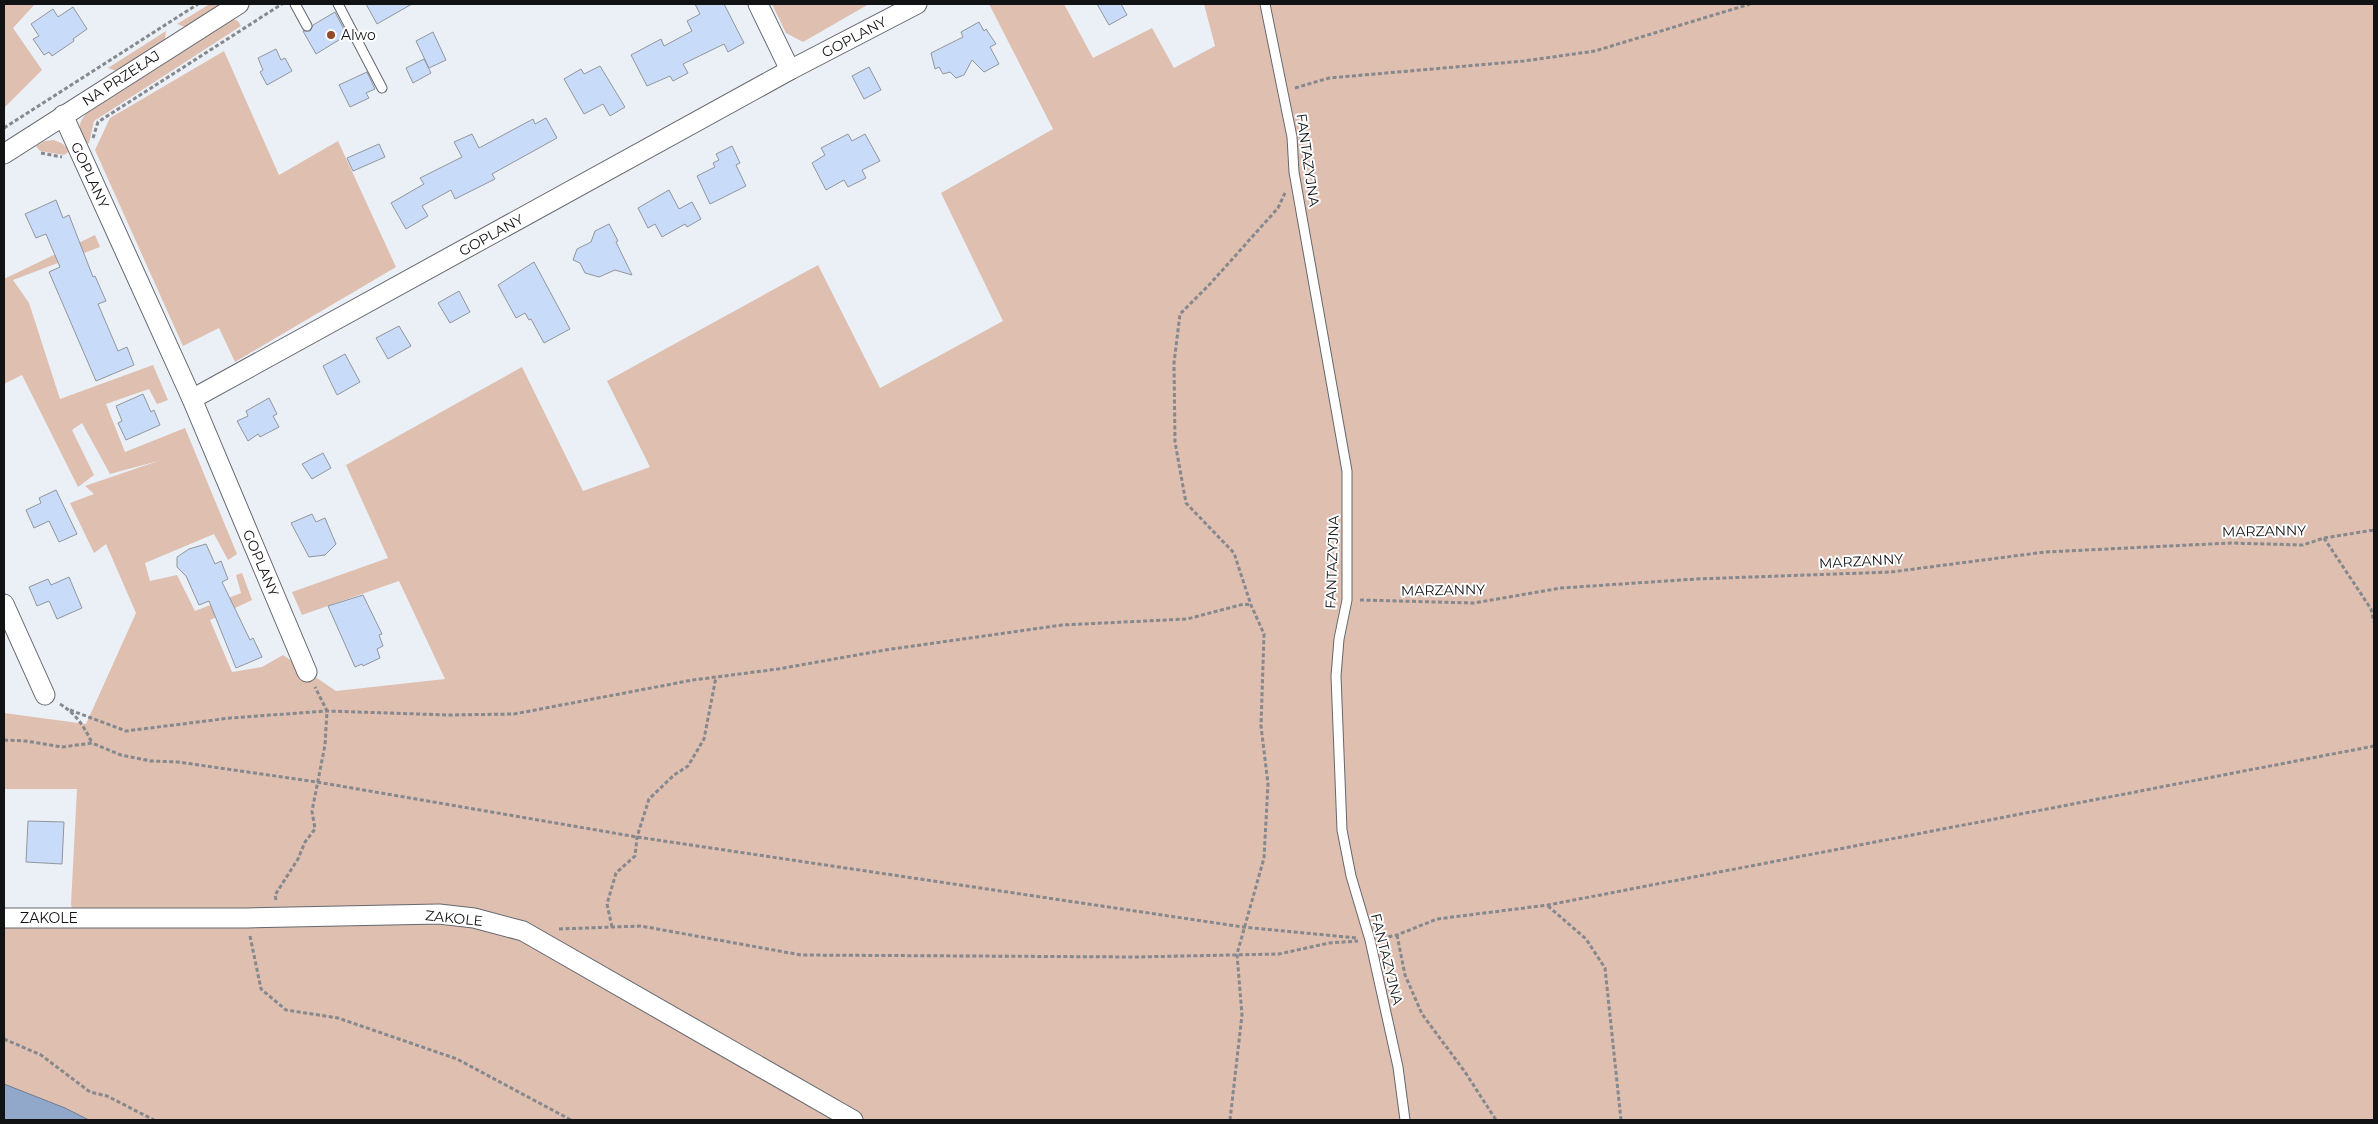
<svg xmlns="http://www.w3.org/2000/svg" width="2378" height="1124" viewBox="0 0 2378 1124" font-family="Montserrat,sans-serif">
<rect width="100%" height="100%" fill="#ebf0f7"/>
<g fill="#dfbfb0">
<path d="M4,4H35L13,28L42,70L4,108Z"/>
<path d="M210,4H221L185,27L177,24Z"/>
<path d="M772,4H869L803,42L786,33Z"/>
<path d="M989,4H1064L1093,58L1152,28L1174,68L1215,46L1204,4H2374V1120H4V928L76,925L71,904L77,789H4V713L86,724L136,613L106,544L94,553L70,503L94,494L85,486L158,461L110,474L82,423L72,430L94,475L78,487L22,375L4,384V279L95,235L100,247L13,280L29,303L60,399L153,365L168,400L157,404L149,389L106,404L125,452L185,428L237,554L228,560L214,534L145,563L150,581L177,575L195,611L241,593L236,575L242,573L252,600L210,620L232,672L262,667L283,655L336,691L445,679L399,581L302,615L292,592L388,558L346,465L522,367L583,491L650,467L607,381L818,265L880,388L1003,321L941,193L1053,129Z"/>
<path d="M233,19L238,21L241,26L94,121L89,143L85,145C80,132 76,125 86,114Z"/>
<path d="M166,31L165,39L117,71L108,68Z"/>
<path d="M224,51L279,175L338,141L396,267L235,362L219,328L183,346L95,150L110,118Z"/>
<path d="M54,140L63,144L70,151L64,155L40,151L36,146L45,141Z"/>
</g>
<path fill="#92a8cb" stroke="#6b7b94" d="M4,1084L65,1108L89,1120H4Z"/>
<g fill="#c8dbf8" stroke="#92969c">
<path d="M366,4H412L377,24Z"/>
<path d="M695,4H724L744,43L728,52L724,44L683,64L688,73L673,81L670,76L647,86L631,55L661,39L664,46L692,31L687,21L700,14Z"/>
<path d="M1097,4H1121L1127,15L1109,25Z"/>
<path d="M73,7L87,29L73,39L74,41L52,56L49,52L44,55L33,39L39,36L31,24L53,9L58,17Z"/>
<path d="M335,12L347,35L316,54L303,31H310L313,25Z"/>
<path d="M979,22L984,31L986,29L996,44L990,47L999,64L984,72L972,60L964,75L956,78L950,72L943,74L939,67L935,69L931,53L963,37L961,32Z"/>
<path d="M433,32L446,60L429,68L416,41Z"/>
<path d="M276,49L281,60L285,58L292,71L267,85L260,72L263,70L258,58Z"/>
<path d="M424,59L431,73L413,83L406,68Z"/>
<path d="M600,66L625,107L610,116L603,104L584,114L564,79L581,69L584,74Z"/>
<path d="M869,67L881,90L864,99L852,76Z"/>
<path d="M367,72L375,89L366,93L369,98L350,107L339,85Z"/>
<path d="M546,118L557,138L492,174L495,179L455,199L451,190L422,206L428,216L406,229L391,203L424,184L420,178L462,157L454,142L472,134L479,148L533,119L535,124Z"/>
<path d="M848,134L852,141L865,134L880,161L862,170L866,178L848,187L844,180L826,190L812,163L825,155L821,148Z"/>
<path d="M379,144L385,157L353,171L347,158Z"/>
<path d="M732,146L740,163L736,165L746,186L710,204L697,176L715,167L713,163L719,160L716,154Z"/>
<path d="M669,190L679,209L692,202L701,219L687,227L685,224L662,237L655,224L648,228L638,208Z"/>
<path d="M56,200L63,218L69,215L93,277L95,276L106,301L98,304L118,351L127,347L134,365L96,381L49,272L60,267L46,234L36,238L25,214Z"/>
<path d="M609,224L618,241L616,242L632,275L615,270L599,277L585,273L580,263L573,260L577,249L591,242L595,231Z"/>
<path d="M534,262L570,329L544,343L531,319L529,320L525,313L516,318L498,285Z"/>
<path d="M459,291L470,312L450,323L438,303Z"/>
<path d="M399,326L411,346L388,359L376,338Z"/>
<path d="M345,354L360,382L337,395L323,366Z"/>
<path d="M143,394L151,412L154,410L160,425L126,440L118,423L122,421L116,406Z"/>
<path d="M269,398L277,414L273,416L279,427L260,437L258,434L248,441L237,421L248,416L246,411Z"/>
<path d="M323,453L331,468L312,479L302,464Z"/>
<path d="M56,490L77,534L59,542L49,521L34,528L26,510L41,503L39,498Z"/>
<path d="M312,514L316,522L325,518L336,544L325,555L309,557L291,523Z"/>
<path d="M206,544L215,564L221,561L228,579L222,582L250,640L253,638L262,657L236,668L209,601L199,605L186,576L177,567V557L189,549Z"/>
<path d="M69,577L82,608L57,619L49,601L37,606L29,587L48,579L51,585Z"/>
<path d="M363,595L382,634L379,635L383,646L377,649L380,658L363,666L362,664L355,667L328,606Z"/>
<path d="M28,821L64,822L62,864L26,862Z"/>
</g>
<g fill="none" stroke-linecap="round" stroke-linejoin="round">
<g stroke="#64686e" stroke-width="11">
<g id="service">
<path d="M295,4L307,26"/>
<path d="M338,4L382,88"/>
<path d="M1265,4L1292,137L1294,172L1347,471V600L1339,639L1336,676L1342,830L1351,876L1370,940L1398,1067L1405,1120"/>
</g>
</g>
<g stroke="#64686e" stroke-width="21">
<g id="minor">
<path d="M758,4L790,70"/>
<path d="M63,115L192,399L307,672"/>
<path d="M4,154L239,4"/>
<path d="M192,399L790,70L917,4"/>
<path d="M4,604L45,695"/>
<path d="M4,918H247L439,914L474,918L523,931L853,1120"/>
</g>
</g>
<g stroke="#85888d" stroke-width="3" stroke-dasharray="4 2.5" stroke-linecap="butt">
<path d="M1295,88L1329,78L1524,61L1595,51L1750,4"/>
<path d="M4,128L198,4"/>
<path d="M93,138L98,122L282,4"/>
<path d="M41,153L62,157"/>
<path d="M2324,538L2371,609L2374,622"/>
<path d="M1360,600L1474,603L1561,588L1696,579L1891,572L2045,552L2231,543L2303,545L2324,538L2374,530"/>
<path d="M60,704C76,714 84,726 92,743"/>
<path d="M70,710L126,731L230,718L327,711L449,715L514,714L693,680L778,669L885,650L1062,625L1187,619L1244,604L1251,605"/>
<path d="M4,740L26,741L62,747L92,743L121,755L151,761L178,762L317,782L637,837L1243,927L1357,938"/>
<path d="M276,900L275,895L298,859L305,842L315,829L312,811L325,745L327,711L315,687"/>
<path d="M1548,906L1586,939L1605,968L1621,1120"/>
<path d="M612,927L607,904L616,873L635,856L637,837L649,799L674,775L688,766L704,739L716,677"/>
<path d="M559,929L641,926L801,955L1136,957L1279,954L1329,943L1358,941"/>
<path d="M1397,935L1405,975L1422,1014L1465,1072L1496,1120"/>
<path d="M250,936L261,989L286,1010L338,1018L457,1059L571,1120"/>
<path d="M1382,938L1397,935L1437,919L1548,905L2374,746"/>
<path d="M4,1039L41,1055L90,1092L107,1096L154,1120"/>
<path d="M1230,1120L1242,1015L1237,954L1264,858L1268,784L1261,726L1264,634L1251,605L1234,553L1186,503L1175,442L1174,363L1180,314L1210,284L1278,208L1285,193"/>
</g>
<use href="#service" stroke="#fff" stroke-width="9"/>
<use href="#minor" stroke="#fff" stroke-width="19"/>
</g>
<circle fill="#934c27" stroke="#fff" stroke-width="2" cx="331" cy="35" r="5"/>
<g text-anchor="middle" stroke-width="4" stroke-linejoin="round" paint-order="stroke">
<g font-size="14" fill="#101214" stroke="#fff" text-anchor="start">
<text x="341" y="40">Alwo</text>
</g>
<g font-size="14" fill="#101214" stroke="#fff">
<text transform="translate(854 37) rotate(-28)" y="5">GOPLANY</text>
<text transform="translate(121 78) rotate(-33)" y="5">NA PRZEŁAJ</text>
<text transform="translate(1308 160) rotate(82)" y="5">FANTAZYJNA</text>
<text transform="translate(90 175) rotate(65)" y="5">GOPLANY</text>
<text transform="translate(491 235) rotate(-29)" y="5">GOPLANY</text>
<text transform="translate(2264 531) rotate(-1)" y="5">MARZANNY</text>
<text transform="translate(1861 561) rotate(-3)" y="5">MARZANNY</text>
<text transform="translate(1332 562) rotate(-88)" y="5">FANTAZYJNA</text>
<text transform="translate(261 563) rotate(67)" y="5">GOPLANY</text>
<text transform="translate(1443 590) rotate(-1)" y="5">MARZANNY</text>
<text x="49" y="923">ZAKOLE</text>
<text transform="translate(454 918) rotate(6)" y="5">ZAKOLE</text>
<text transform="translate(1387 959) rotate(76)" y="5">FANTAZYJNA</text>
</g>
</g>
<rect width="2378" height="1124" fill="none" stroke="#101214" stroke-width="10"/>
</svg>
